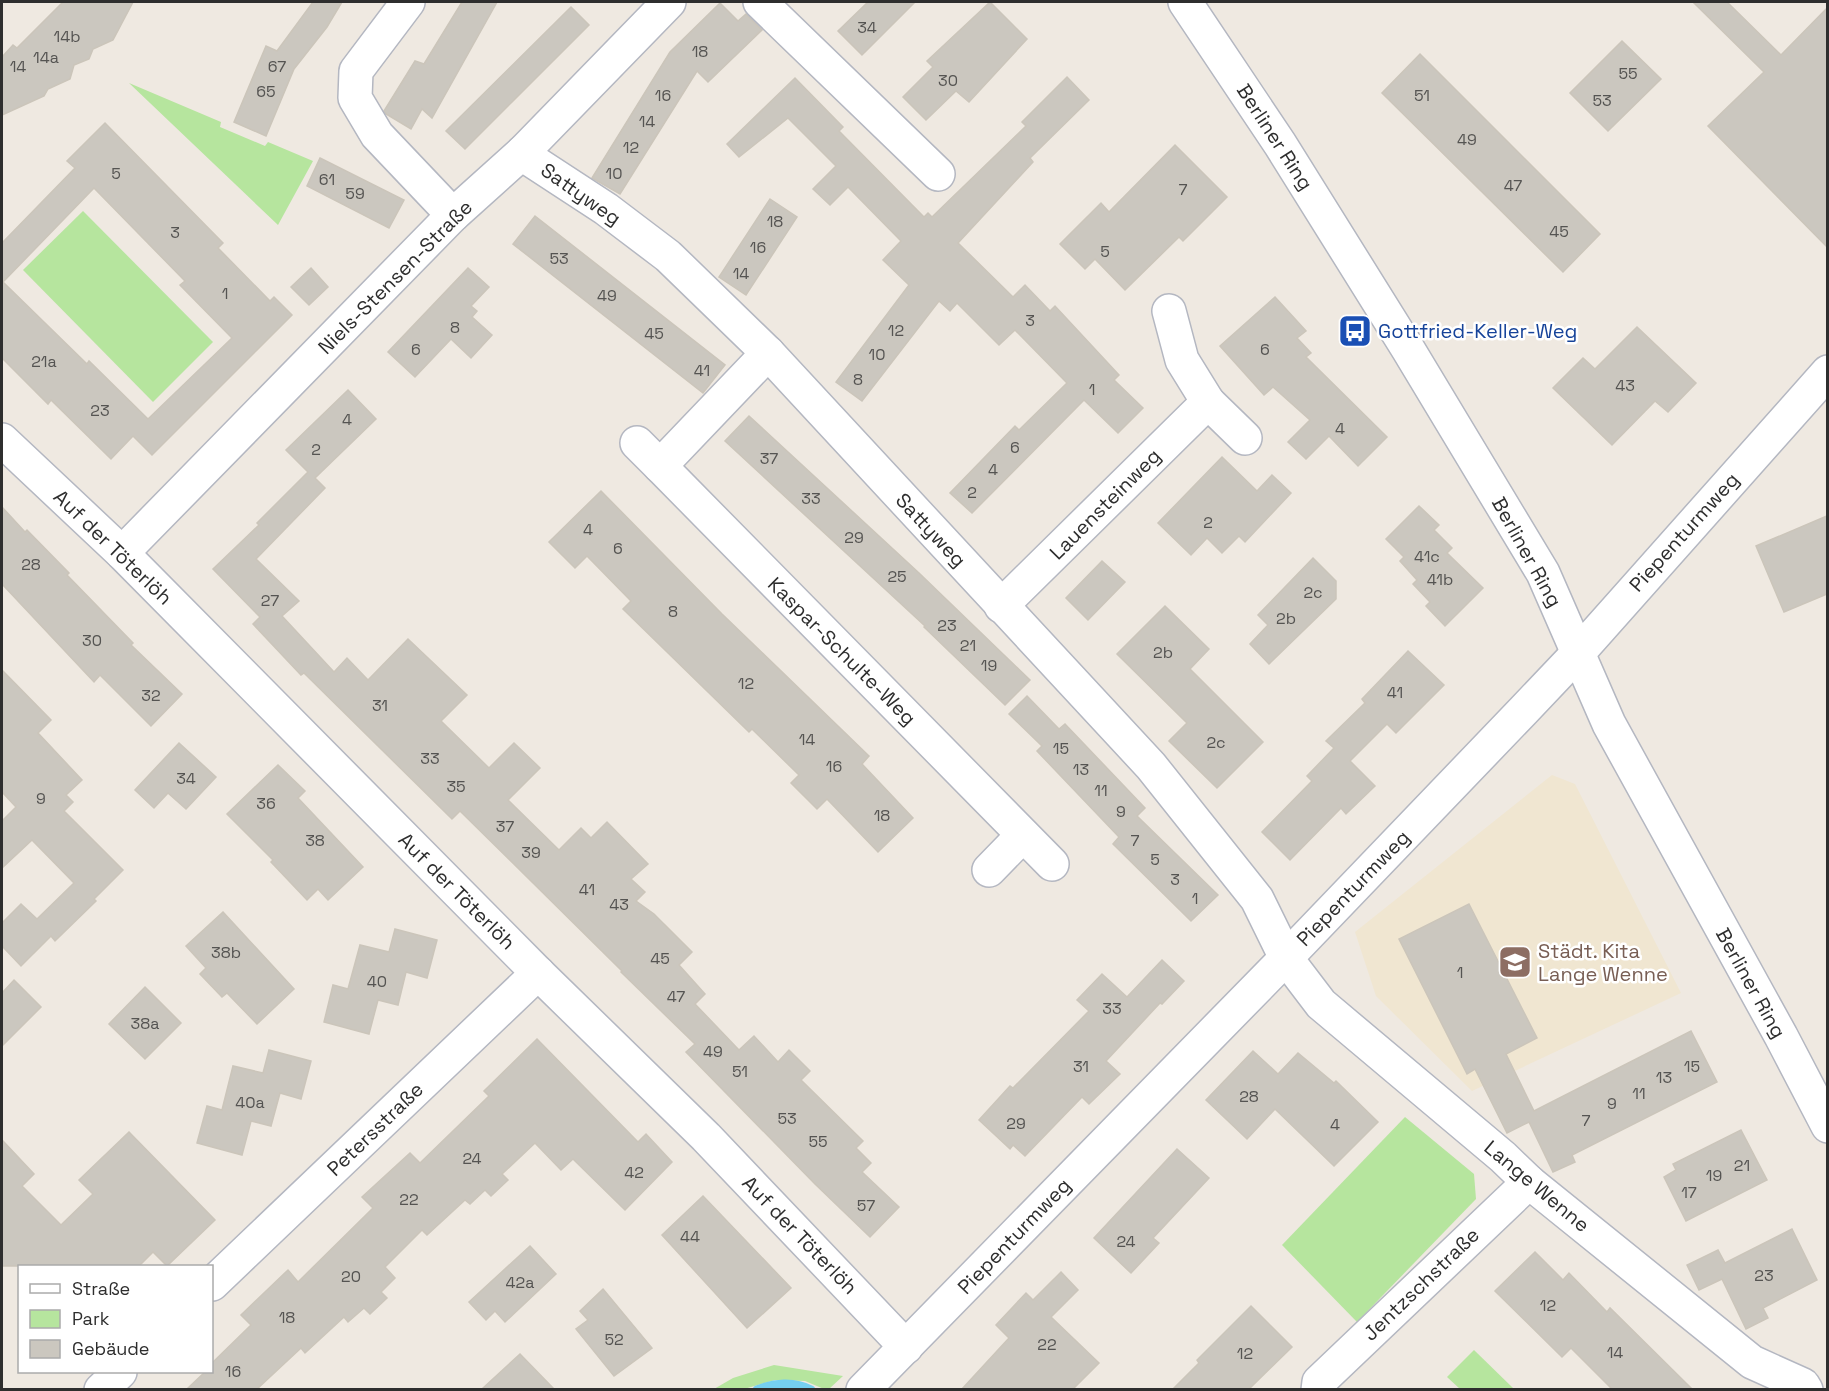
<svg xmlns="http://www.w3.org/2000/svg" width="1829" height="1391" viewBox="0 0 1829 1391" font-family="'Space Grotesk',sans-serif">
<rect width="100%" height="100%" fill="#efe9e1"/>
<path fill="#f0e6d1" d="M1552,775L1575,784L1681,993L1472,1091L1376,996L1355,932Z"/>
<g fill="#b6e59e">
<path d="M129,83L221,122L220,127L265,146L268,142L313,161L278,225Z"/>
<path d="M83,211L213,342L153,402L23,270Z"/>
<path d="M1405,1117L1474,1174L1476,1199L1357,1322L1282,1245Z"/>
<path d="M1474,1350L1514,1389H1460L1447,1377Z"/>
<path d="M774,1365L843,1376L829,1389H824L805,1381L775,1380L744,1389H714L733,1378Z"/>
</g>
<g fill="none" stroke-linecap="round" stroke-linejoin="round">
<path stroke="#75cff0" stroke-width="9" d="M757,1390C774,1383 794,1381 811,1390"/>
</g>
<g fill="#cbc7bf" stroke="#cbc5ba" stroke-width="1.5" fill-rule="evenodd">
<path d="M63,2H133L113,40L93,49L89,59L74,65L70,79L48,89L44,96L2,115V57L13,45L17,48Z"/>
<path d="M313,2H342L327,27L294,69L266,136L234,122L266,46L277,51Z"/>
<path d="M462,2H497L432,118L422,109L411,129L386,114L384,111L415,61L424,64Z"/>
<path d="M868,2H915L862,55L838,31Z"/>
<path d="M990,2L1027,39L969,102L956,91L926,120L903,97L933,67L927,61Z"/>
<path d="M1693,2H1727L1781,55L1827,8V247L1708,126L1764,72Z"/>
<path d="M720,3L738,21L746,14L762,30L708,82L697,71L620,194L592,178L670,52Z"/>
<path d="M571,7L589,25L465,149L446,131Z"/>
<path d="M1622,41L1661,79L1608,131L1570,93Z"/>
<path d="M1420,54L1600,234L1563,272L1382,93Z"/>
<path d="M1067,77L1089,100L1030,158L1033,162L958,243L1013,297L1025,285L1050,311L1055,306L1119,375L1114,380L1143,408L1118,433L1084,400L972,513L950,493L1015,426L1019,430L1067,383L1015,330L999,345L957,303L950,311L939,301L862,401L836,382L909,285L883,260L901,241L848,187L830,205L813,189L836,166L788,118L739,157L727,144L795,78L843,127L839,131L924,217L928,213L932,217L1026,126L1022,122Z"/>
<path d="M105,123L223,243L218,248L270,301L274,297L292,315L152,455L133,436L111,459L51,400L48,404L2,358V243L75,168L67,161ZM94,188L185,281L180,285L232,338L148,419L89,361L87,364L3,282Z"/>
<path d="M1175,145L1227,197L1183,241L1179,237L1125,290L1095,259L1085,269L1060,244L1101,203L1109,212Z"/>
<path d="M320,158L404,200L389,228L307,186Z"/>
<path d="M770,199L797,217L746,295L719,277Z"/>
<path d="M535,216L725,365L703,393L513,244Z"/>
<path d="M311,268L328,287L309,305L291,287Z"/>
<path d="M468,268L489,287L471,306L477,311L472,317L492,335L471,358L451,339L415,377L388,352Z"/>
<path d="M1275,297L1306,331L1297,338L1311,353L1306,357L1387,437L1358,466L1329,436L1306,459L1288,442L1310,420L1273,387L1264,395L1220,346Z"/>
<path d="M1637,327L1696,383L1668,412L1655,401L1612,445L1553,388L1583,358L1595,369Z"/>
<path d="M348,390L376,419L315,478L325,488L256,559L299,601L282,616L334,672L347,658L368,680L408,639L467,695L441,721L489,768L514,743L540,768L508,800L559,850L581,828L591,838L607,822L648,864L631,879L645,892L636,901L654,914L692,952L679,965L705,994L695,1004L739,1050L754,1036L778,1062L789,1050L810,1071L801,1080L863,1141L856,1148L871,1163L862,1172L899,1207L870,1237L815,1184L686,1052L695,1044L621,972L622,971L530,880L460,811L452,819L304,673L301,675L253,624L260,617L213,569L259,525L257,523L308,472L286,450Z"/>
<path d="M749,416L919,573L1030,680L1005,705L924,627L925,626L725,441Z"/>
<path d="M1222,457L1257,491L1272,475L1291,493L1245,542L1239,536L1222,553L1207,538L1191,555L1158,523Z"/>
<path d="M601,491L722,614L869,756L862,764L913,818L878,852L827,799L817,809L791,783L799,775L752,729L749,732L623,609L631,601L587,556L575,568L549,542Z"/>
<path d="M1419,506L1439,525L1434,530L1452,548L1447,553L1483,588L1445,626L1426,606L1430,602L1413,584L1417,580L1400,561L1404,557L1386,539Z"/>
<path d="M2,507L25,532L27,530L69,573L67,575L133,643L131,645L182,694L151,726L100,675L94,682L2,584Z"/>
<path d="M1827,516V594L1784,612L1756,546Z"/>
<path d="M1313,558L1336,581V599L1269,664L1250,644L1268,625L1258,615Z"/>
<path d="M1102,561L1125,582L1088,620L1066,598Z"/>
<path d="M1165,606L1209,649L1190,669L1263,742L1217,788L1169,741L1187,723L1117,654Z"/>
<path d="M1408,651L1444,685L1396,733L1387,724L1350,761L1375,786L1346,814L1341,808L1290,860L1262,832L1312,781L1307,776L1334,748L1326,741L1365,703L1362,699Z"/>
<path d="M2,670L51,720L38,733L82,780L66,795L73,802L64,811L123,870L94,899L96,901L55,941L51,936L21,966L2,946V923L21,904L37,919L74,883L32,840L2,868V821L16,807L2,792Z"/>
<path d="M1027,696L1059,729L1065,724L1145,808L1137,816L1218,895L1191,921L1113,844L1119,837L1037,751L1042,746L1009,714Z"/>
<path d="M179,743L216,777L186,809L168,793L154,808L135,790Z"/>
<path d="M278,765L305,791L298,798L363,867L328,900L318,889L307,900L271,862L273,860L227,814Z"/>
<path d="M1469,904L1537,1038L1506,1054L1534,1111L1691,1031L1717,1082L1572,1155L1575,1162L1553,1172L1529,1122L1507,1133L1475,1069L1467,1074L1399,939Z"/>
<path d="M223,912L294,989L257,1024L227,993L222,997L200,974L206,968L186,946Z"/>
<path d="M395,929L437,940L427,978L406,972L398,1005L378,1000L369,1034L324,1022L333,985L348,989L360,945L389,952Z"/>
<path d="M1162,960L1184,981L1162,1004L1160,1003L1106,1061L1120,1074L1089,1104L1082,1097L1025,1156L1013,1145L1010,1149L979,1120L1010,1086L1013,1088L1089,1011L1077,1000L1102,974L1127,997Z"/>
<path d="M14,980L41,1007L2,1046V993Z"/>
<path d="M145,987L181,1023L145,1059L109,1024Z"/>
<path d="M537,1039L638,1142L646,1134L672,1162L625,1210L573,1159L561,1170L535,1143L502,1174L508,1180L491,1196L485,1190L470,1204L465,1200L427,1235L422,1230L385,1267L395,1278L381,1292L387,1298L370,1314L364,1308L348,1322L344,1317L305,1353L301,1348L257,1389H187L206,1371H212L213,1362L251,1325L241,1315L288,1270L298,1282L373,1208L362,1197L410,1153L420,1163L489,1096L484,1091Z"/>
<path d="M269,1050L311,1061L301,1099L280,1093L271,1126L251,1121L242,1155L197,1143L207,1106L222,1110L233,1066L263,1073Z"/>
<path d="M1253,1051L1278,1074L1298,1053L1334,1083L1336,1081L1378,1122L1334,1166L1275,1109L1247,1139L1206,1100Z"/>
<path d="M1741,1130L1767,1180L1686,1221L1664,1177L1676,1170L1673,1164Z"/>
<path d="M129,1132L215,1220L167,1266L153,1252L139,1266H2V1140L34,1174L22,1186L61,1225L93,1194L79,1180Z"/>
<path d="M1177,1149L1209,1178L1153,1238L1159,1243L1131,1273L1094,1238Z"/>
<path d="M703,1196L791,1288L747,1328L662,1235Z"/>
<path d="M1792,1229L1817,1280L1763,1308L1768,1318L1746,1329L1722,1279L1699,1290L1687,1265L1718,1250L1725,1263Z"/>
<path d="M530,1246L556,1274L505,1322L495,1311L486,1320L469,1302Z"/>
<path d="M1535,1252L1563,1280L1569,1273L1607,1312L1610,1308L1692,1389H1612L1571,1348L1562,1357L1495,1291Z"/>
<path d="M1061,1272L1078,1290L1051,1317L1099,1363L1073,1389H962L1009,1338L996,1325L1026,1293L1033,1300Z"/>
<path d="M603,1289L652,1348L614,1376L576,1329L588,1320L580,1311Z"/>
<path d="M1251,1306L1292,1347L1249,1389H1173L1199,1363L1197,1360Z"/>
<path d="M520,1354L554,1389H482Z"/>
</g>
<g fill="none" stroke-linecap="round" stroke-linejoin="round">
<g stroke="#b4b7c1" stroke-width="36">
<g id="street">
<path d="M408,2L356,71L355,98L377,135L453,215"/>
<path d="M760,2L938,174"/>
<path d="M523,152L531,160L606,209L668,256L768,353L1151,766L1257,899L1286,958L1321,1004L1503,1157L1529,1182L1752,1362L1803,1385L1806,1390"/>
<path d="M768,353L660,466L1052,864"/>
<path d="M1208,402L1245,438"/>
<path d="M2,440L122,553L538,973L706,1137L906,1347"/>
<path d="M637,443L660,466"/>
<path d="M122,553L453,215L523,152L669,2"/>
<path d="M1001,606L1208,402L1182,360L1169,311"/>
<path d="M989,870L1023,835"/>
<path d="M212,1284L538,973"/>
<path d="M101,1390L120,1372"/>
<path d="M863,1390L1286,958L1523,711L1579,652L1828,372"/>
<path d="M1318,1390L1319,1382L1529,1182"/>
</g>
</g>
<g stroke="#b4b7c1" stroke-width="36">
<path id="secondary" d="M1185,2L1280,144L1408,349L1543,573L1609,724L1781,1036L1828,1126"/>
</g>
<use href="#street" stroke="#fff" stroke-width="33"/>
<use href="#secondary" stroke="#fff" stroke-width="33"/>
</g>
<defs>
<g id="bus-square" transform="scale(1.725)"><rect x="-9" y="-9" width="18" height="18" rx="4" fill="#1a4fb4" stroke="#fff"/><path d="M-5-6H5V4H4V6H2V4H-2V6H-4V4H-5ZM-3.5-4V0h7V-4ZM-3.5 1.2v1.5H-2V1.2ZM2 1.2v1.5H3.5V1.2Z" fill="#fff"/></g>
<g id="school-square" transform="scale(1.725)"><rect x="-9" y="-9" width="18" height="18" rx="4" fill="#8d6e63" stroke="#fff"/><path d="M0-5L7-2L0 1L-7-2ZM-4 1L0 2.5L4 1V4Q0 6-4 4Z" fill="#fff"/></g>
</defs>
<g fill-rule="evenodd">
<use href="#bus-square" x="1355" y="331"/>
<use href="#school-square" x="1515" y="962"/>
</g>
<g text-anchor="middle" stroke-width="5" stroke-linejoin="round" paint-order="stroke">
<g font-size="16" fill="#555452">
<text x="867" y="33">34</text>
<text x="67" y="42">14b</text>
<text x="700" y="57">18</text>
<text x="46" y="63">14a</text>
<text x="18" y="72">14</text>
<text x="277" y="72">67</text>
<text x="1628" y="79">55</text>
<text x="948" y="86">30</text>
<text x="266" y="97">65</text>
<text x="663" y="101">16</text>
<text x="1422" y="101">51</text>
<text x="1602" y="106">53</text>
<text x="647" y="127">14</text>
<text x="1467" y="145">49</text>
<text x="631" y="153">12</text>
<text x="116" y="179">5</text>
<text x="614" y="179">10</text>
<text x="327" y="185">61</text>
<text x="1513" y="191">47</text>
<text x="1183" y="195">7</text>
<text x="355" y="199">59</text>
<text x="775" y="227">18</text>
<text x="1559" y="237">45</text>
<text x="175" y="238">3</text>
<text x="758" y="253">16</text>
<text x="1105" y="257">5</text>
<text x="559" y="264">53</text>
<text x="741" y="279">14</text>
<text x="225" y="299">1</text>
<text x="607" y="301">49</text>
<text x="1030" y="326">3</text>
<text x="455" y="333">8</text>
<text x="896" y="336">12</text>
<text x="654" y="339">45</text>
<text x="416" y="355">6</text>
<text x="1265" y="355">6</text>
<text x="877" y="360">10</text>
<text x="44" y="367">21a</text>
<text x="702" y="376">41</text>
<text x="858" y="385">8</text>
<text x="1625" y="391">43</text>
<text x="1092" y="395">1</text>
<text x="100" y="416">23</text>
<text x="347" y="425">4</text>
<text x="1340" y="434">4</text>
<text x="1015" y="453">6</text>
<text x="316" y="455">2</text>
<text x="769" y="464">37</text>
<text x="993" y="475">4</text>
<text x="972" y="498">2</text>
<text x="811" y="504">33</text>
<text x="1208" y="528">2</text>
<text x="588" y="535">4</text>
<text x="854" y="543">29</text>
<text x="618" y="554">6</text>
<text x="1427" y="562">41c</text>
<text x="31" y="570">28</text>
<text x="897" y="582">25</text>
<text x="1440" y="585">41b</text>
<text x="1313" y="598">2c</text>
<text x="270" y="606">27</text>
<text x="673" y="617">8</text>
<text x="1286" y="624">2b</text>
<text x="947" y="631">23</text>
<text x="92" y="646">30</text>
<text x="968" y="651">21</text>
<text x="1163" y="658">2b</text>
<text x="989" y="671">19</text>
<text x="746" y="689">12</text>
<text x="1395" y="698">41</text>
<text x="151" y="701">32</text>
<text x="380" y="711">31</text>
<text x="807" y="745">14</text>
<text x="1216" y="748">2c</text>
<text x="1061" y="754">15</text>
<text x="430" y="764">33</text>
<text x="834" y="772">16</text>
<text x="1081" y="775">13</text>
<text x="186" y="784">34</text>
<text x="456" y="792">35</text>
<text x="1101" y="796">11</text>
<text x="41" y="804">9</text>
<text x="266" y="809">36</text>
<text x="1121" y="817">9</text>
<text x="882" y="821">18</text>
<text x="505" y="832">37</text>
<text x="315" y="846">38</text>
<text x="1135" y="846">7</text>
<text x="531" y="858">39</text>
<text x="1155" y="865">5</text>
<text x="1175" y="885">3</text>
<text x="587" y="895">41</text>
<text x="1195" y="904">1</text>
<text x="619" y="910">43</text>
<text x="226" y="958">38b</text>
<text x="660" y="964">45</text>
<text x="1460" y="978">1</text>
<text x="377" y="987">40</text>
<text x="676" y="1002">47</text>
<text x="1112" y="1014">33</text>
<text x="145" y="1029">38a</text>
<text x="713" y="1057">49</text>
<text x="1081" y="1072">31</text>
<text x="1692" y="1072">15</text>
<text x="740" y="1077">51</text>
<text x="1664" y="1083">13</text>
<text x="1639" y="1099">11</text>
<text x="1249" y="1102">28</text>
<text x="250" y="1108">40a</text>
<text x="1612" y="1109">9</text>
<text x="787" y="1124">53</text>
<text x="1586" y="1126">7</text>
<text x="1016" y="1129">29</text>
<text x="1335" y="1130">4</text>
<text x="818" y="1147">55</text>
<text x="472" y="1164">24</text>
<text x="1742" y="1171">21</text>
<text x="634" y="1178">42</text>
<text x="1714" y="1181">19</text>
<text x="1689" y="1198">17</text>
<text x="409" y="1205">22</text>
<text x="866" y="1211">57</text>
<text x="690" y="1242">44</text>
<text x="1126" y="1247">24</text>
<text x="1764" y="1281">23</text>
<text x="351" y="1282">20</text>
<text x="520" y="1288">42a</text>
<text x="1548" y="1311">12</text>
<text x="287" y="1323">18</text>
<text x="614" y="1345">52</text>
<text x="1047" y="1350">22</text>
<text x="1615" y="1358">14</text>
<text x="1245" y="1359">12</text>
<text x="233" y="1377">16</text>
</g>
<g font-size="20" fill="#2e2e2e" stroke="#fff">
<text transform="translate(1275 137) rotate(57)" y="7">Berliner Ring</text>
<text transform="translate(581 194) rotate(35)" y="7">Sattyweg</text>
<text transform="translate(395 277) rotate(-45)" y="7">Niels-Stensen-Straße</text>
<text transform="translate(1105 504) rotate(-45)" y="7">Lauensteinweg</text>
<text transform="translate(931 530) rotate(47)" y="7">Sattyweg</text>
<text transform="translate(1684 532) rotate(-48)" y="7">Piepenturmweg</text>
<text transform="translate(113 547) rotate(44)" y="7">Auf der Töterlöh</text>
<text transform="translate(1527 552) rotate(61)" y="7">Berliner Ring</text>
<text transform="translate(842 651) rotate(45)" y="7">Kaspar-Schulte-Weg</text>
<text transform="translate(1353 888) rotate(-46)" y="7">Piepenturmweg</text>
<text transform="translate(457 891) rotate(45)" y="7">Auf der Töterlöh</text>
<text transform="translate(1751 983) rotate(61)" y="7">Berliner Ring</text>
<text transform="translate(375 1129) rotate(-44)" y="7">Petersstraße</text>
<text transform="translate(1537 1186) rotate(40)" y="7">Lange Wenne</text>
<text transform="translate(800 1235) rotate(46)" y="7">Auf der Töterlöh</text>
<text transform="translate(1014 1236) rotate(-46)" y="7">Piepenturmweg</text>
<text transform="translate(1421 1284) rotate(-44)" y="7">Jentzschstraße</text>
</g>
<g font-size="20" fill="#164399" stroke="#fff" text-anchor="start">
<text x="1378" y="338">Gottfried-Keller-Weg</text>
</g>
<g font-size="20" fill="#785e54" stroke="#fff" text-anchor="start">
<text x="1538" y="958">Städt. Kita<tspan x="1538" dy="23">Lange Wenne</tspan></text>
</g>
</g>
<rect width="1829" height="1391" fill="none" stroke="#2e2e2e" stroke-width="6"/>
<rect x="18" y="1265" width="195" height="108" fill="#ffffff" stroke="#ababab" stroke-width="1.5"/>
<rect x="30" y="1284" width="30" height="9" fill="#ffffff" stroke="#ababab" stroke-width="1.5"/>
<text x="72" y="1295" font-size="18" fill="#2e2e2e">Straße</text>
<rect x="30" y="1310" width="30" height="18" fill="#b6e59e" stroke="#ababab" stroke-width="1.5"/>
<text x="72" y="1325" font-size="18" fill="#2e2e2e">Park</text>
<rect x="30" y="1340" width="30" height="18" fill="#cbc7bf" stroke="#ababab" stroke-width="1.5"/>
<text x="72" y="1355" font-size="18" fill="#2e2e2e">Gebäude</text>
</svg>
